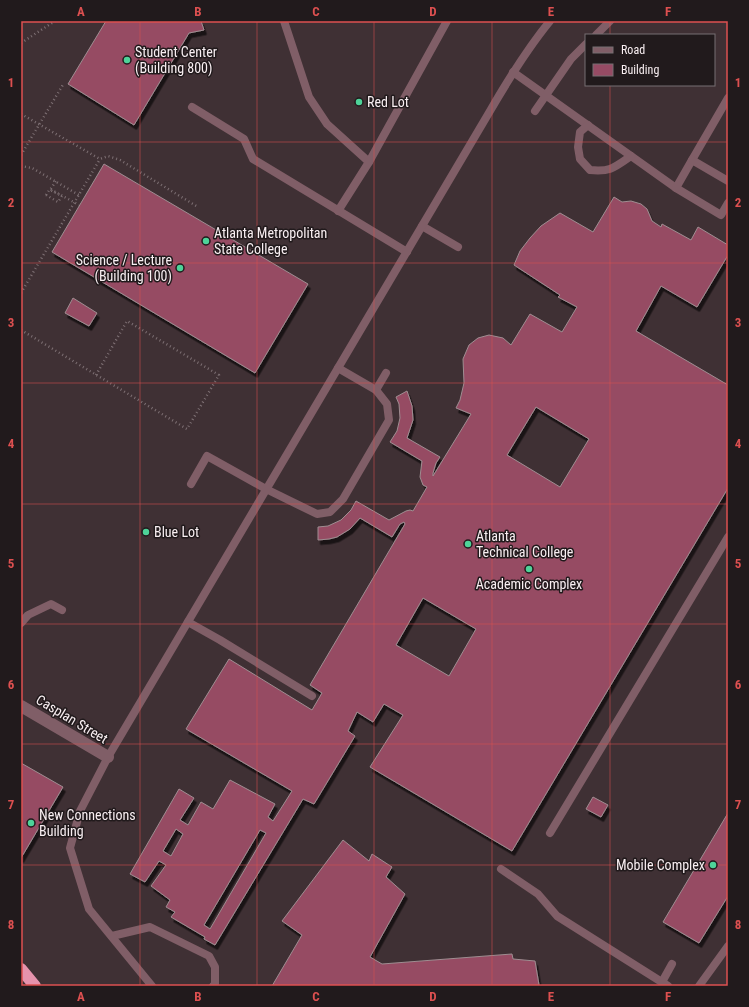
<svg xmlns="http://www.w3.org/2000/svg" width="749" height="1007" viewBox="0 0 749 1007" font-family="'Roboto Condensed',sans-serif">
<defs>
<filter id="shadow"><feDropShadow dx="2.5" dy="4.5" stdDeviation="0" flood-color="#0009"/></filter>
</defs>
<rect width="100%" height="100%" fill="#3f3034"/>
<g fill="#964b64" stroke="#9f8d91" fill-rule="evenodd" filter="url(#shadow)">
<path d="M106,21H201L204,30L189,33L134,125L68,84Z"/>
<path d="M104,164L308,284L255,373L52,252Z"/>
<path d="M614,197L622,202L631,201L641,204L647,209L652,221L661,227L662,224L691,240L698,227L728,245V255L697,307L661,286L636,331L728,385V488L512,851L370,767L403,715L384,704L373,722L357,712L348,731L355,736L314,804L303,799L215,945L204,939L205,937L171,917L175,912L166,907L170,900L151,886L166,865L159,861L145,882L130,874L179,789L194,798L180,820L188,825L201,802L213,809L230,780L275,804L268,817L273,821L292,791L186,729L229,659L312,710L322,693L310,685L405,524L404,522L400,524L392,537L360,518L350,529L337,537L329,539L318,540V527L328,526L341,520L351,510L356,501L389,520L406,511L410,510L413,511L427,487L423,485L420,477L422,461L390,442L397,431L400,418L399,404L396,397L407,391L412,406L413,420L407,438L440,457L436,463L433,473V476L471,414L456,408L460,400L464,383L463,359L469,345L478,338L489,335L503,338L511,345L530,314L562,332L577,307L558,297L560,295L514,265L520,251L530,238L541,226L560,213L593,232ZM536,407L589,439L560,487L507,455ZM423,598L476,629L449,676L396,645ZM176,829L183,834L171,856L163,851ZM260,830L266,833L210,929L204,925Z"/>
<path d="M73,298L97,313L89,326L65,313Z"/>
<path d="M21,763L63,787L21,858Z"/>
<path d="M593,797L608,805L601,817L586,809Z"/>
<path d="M728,813V896L699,943L663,922Z"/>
<path d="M343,840L369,861L372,854L392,867L386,877L405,894L370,957L382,964L512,954L513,959L535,961L539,985L530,986H272L302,935L282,921Z"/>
</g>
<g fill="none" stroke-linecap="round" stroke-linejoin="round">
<g stroke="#7e7074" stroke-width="2.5" stroke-dasharray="1 3" stroke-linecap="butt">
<path d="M21,43L55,21"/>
<path d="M21,114L100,159L108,156L120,160L198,207"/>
<path d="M21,155L64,83"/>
<path d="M21,166L32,168L79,195"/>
<path d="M46,195L58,202L62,196L50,190L56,181"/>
<path d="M21,293L100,159"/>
<path d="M21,330L187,429L219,375L127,321L96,375"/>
</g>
<g stroke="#805e67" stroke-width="8">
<path d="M284,21L309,97L327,124L369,162"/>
<path d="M596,35L610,21"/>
<path d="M513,72L676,188L721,215L728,203"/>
<path d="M192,107L244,139L253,159L407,252"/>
<path d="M535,111L571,59L586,44"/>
<path d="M588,125L580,132L578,147L580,159L590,170C610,172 614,168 631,156"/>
<path d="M692,160L728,98"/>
<path d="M676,188L692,160L728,181"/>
<path d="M338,211L369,162L447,21"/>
<path d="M422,226L458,247"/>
<path d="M376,390L386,373"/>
<path d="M191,484L207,456L266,489L317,514L330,512L343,499L389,420L387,404L376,390L338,368"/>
<path d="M188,622L220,640L312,696"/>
<path d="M21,623L28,615L51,604L62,610"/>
<path d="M550,833L728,537"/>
<path d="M501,869L538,894L557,916L668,986"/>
<path d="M112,936L150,927L209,956L215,967V984L213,986"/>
<path d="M662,982L672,964"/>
<path d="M152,986L89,909L70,848L80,811L108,757L490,111C508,80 527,49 550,21"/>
<path d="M699,986L728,946"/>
</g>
<path stroke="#805e67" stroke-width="12" d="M21,706L108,757"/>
<path stroke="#e593ad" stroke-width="12" d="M21,969L35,986"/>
<path stroke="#7e7074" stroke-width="2.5" stroke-dasharray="1 3" stroke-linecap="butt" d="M46,195L50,189L79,205"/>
</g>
<path fill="none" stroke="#dd5050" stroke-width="1" stroke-opacity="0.55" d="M140,21V986M257,21V986M374,21V986M492,21V986M610,21V35M610,85V986M21,142H728M21,263H728M21,383H728M21,504H728M21,624H728M21,744H728M21,865H728"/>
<g fill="#4ed399" stroke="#211a1c" stroke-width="1.5">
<circle cx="127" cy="60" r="4"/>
<circle cx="359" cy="102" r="4"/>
<circle cx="206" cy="241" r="4"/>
<circle cx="180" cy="268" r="4"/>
<circle cx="146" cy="532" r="4"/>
<circle cx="468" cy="544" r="4"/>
<circle cx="529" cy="569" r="4"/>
<circle cx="31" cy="823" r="4"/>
<circle cx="713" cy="865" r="4"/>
</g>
<g text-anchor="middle" stroke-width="3" stroke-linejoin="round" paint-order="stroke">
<g font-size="14" fill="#f9eff2" stroke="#211a1c" text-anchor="start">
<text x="135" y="57">Student Center<tspan x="135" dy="16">(Building 800)</tspan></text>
<text x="367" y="107">Red Lot</text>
<text x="214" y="238">Atlanta Metropolitan<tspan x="214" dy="16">State College</tspan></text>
<text x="172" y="265" text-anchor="end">Science / Lecture<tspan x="172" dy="16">(Building 100)</tspan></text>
<text x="154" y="537">Blue Lot</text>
<text x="476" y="541">Atlanta<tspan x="476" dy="16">Technical College</tspan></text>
<text x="529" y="589" text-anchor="middle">Academic Complex</text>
<text x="39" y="820">New Connections<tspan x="39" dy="16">Building</tspan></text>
<text x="705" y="870" text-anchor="end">Mobile Complex</text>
</g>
<g font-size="14" fill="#f9eff2" stroke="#211a1c">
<text transform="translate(72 719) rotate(31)" y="5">Casplan Street</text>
</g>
</g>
<rect width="749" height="1007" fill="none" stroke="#211a1c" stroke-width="44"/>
<rect x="585" y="34" width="130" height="52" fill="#211a1c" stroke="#776f72"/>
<rect x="593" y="47" width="20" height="6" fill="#805e67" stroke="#776f72"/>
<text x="621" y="54" font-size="12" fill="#f9eff2">Road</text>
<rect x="593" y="64" width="20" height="12" fill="#964b64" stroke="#776f72"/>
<text x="621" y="74" font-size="12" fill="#f9eff2">Building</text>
<rect x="22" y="22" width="705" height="963" fill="none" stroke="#dd5050" stroke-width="1.5"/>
<g font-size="13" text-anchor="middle" font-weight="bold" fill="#dd5050">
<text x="81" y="16">A</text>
<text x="198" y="16">B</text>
<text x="316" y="16">C</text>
<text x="433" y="16">D</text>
<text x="551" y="16">E</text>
<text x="668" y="16">F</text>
<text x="11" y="87">1</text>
<text x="738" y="87">1</text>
<text x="11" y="207">2</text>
<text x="738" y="207">2</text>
<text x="11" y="327">3</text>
<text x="738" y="327">3</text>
<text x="11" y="448">4</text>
<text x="738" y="448">4</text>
<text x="11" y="568">5</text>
<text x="738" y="568">5</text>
<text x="11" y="689">6</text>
<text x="738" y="689">6</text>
<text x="11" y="809">7</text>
<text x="738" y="809">7</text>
<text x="11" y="929">8</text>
<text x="738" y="929">8</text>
<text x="81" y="1001">A</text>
<text x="198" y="1001">B</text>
<text x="316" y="1001">C</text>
<text x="433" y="1001">D</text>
<text x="551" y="1001">E</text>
<text x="668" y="1001">F</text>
</g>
</svg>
